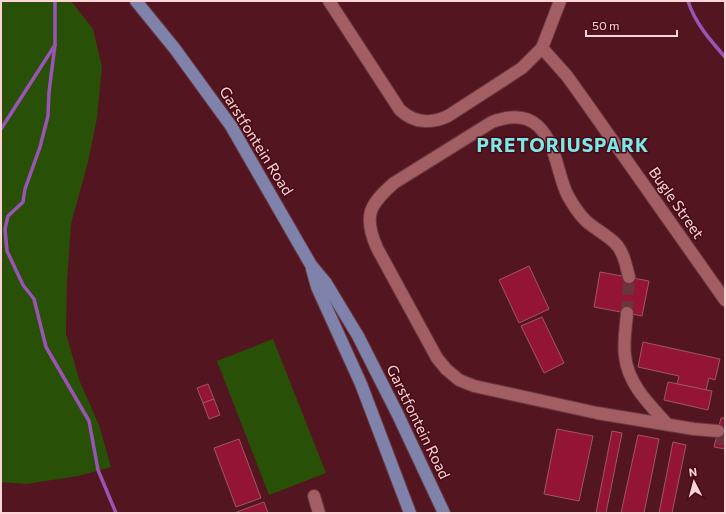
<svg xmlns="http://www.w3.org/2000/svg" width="726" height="514" viewBox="0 0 726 514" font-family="Commissioner,sans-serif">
<rect width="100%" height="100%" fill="#531620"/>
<g fill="#285007">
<path d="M1,1H71L93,29L102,67L97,118L88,162L71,224L67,281L66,334L80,382L99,425L111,467L78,476L26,484L1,482Z"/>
<path d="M273,339L326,473L269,495L217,361Z"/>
</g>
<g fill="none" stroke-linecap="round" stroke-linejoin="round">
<g stroke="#9a54b6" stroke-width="3.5">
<path d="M688,1C695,23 710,40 725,57"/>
<path d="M55,45L49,92L48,116L40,147L25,189L23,202L8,216L5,229L7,251L23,285L34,299L46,347L89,421L98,470L116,513"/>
<path d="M1,129L55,45V1"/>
</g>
</g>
<g fill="#941433" stroke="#9d595e">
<path d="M529,266L549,309L519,323L499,280Z"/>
<path d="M600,272L649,281L642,316L594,307Z"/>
<path d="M542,317L564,363L544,373L521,326Z"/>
<path d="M643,342L720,359L715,380L709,378L706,390L677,384L679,376L638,367Z"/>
<path d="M668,382L712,391L708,410L664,400Z"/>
<path d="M208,384L214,399L203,403L197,388Z"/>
<path d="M214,399L220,415L209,419L203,403Z"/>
<path d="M721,418H725V449L714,447Z"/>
<path d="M557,429L593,436L579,501L544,494Z"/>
<path d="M612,431L622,433L606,513H596Z"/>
<path d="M638,435L659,439L644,513H621Z"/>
<path d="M239,439L261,498L236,507L214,448Z"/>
<path d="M673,442L686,445L672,513H659Z"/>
<path d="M264,502L268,513H234Z"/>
</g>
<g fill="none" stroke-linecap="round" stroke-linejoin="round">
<g stroke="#6c333b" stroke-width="12" stroke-dasharray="12 6" stroke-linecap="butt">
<path d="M627,313L629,277"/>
<path d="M717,438L725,440"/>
</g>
<g stroke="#6a373f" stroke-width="14">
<g id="minor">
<path d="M329,1L400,110C414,123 431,124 448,116L522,68L542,48L560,1"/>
<path d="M542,48L567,76L587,104L725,300"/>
<path d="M629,277C626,266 624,252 615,243C607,235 595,229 586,221C579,214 573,205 568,196C557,175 557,144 538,126C525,114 508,116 492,122L394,183C369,205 363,216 377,248L437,358L446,369L459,380L474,386L597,413L694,429L718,431"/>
<path d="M627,313C626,327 623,342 625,356C628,384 649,404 667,424"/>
<path d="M314,496L319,513"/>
</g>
</g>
<g stroke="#6a373f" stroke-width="14">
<g id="major">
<path d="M136,1L175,49L231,126L311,265L326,283L358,336L398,415L444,513"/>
<path d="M312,269L317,287L361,384L410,513"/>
</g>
</g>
<use href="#minor" stroke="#a35e64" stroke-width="12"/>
<use href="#major" stroke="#7f82ab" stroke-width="12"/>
</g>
<g text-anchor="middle" stroke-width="3" stroke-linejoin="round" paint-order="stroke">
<g font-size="15" fill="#fdd5d7" stroke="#470a16">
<text transform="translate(256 141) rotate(58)" y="5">Garstfontein Road</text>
<text transform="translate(676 203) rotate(55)" y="5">Bugle Street</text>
<text transform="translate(418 422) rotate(64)" y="5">Garstfontein Road</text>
</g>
<g font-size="19" font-weight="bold" letter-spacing="1" fill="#7ce8e8" stroke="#470a16">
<text x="563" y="152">PRETORIUSPARK</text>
</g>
</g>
<rect width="726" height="514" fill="none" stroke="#fdd5d7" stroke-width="4"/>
<g transform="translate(694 482) rotate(354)" stroke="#470a16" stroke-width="3" paint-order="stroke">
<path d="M0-3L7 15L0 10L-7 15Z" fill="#fdd5d7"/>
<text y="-6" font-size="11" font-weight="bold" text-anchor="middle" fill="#fdd5d7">N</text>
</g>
<path d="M586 30v6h91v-6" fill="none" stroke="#fdd5d7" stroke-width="2"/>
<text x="592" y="30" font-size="12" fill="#fdd5d7" stroke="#470a16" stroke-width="3" paint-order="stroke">50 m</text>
</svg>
